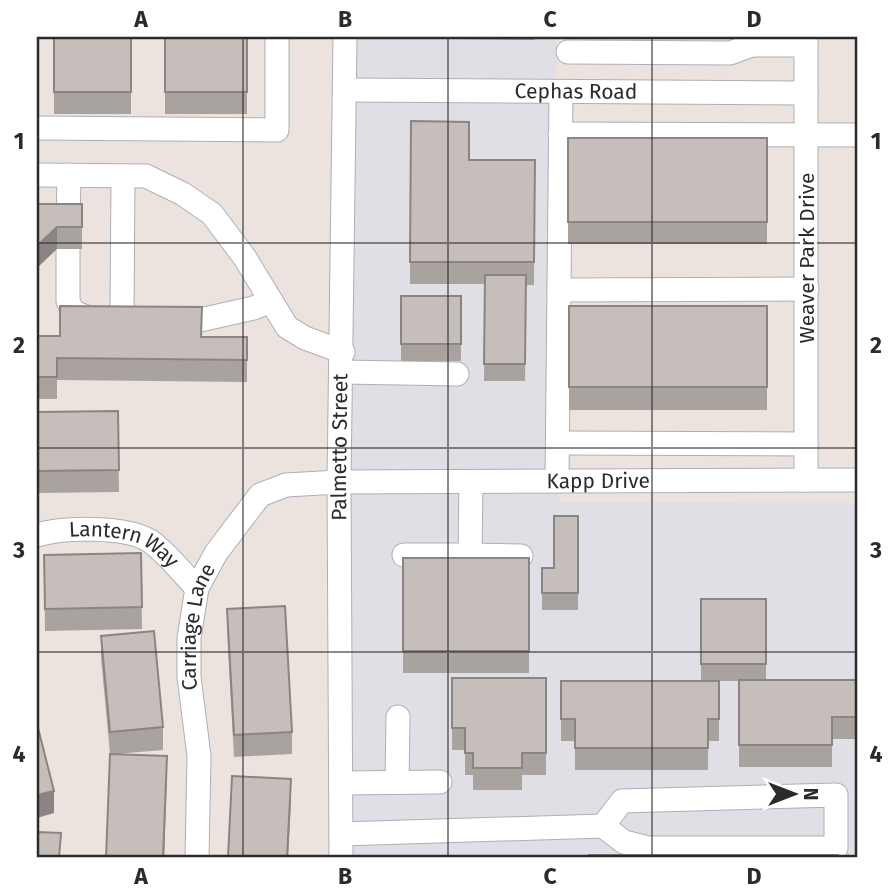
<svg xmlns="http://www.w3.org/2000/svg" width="895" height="895" viewBox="0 0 895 895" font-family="'Fira Sans',sans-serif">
<rect width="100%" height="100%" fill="#ece3df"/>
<g fill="#dfdfe5">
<path d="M356,37H556V82L356,81Z"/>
<path d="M356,99L556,101L559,472L350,473Z"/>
<path d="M559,491L560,502L856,503L855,679L858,680V858H351L350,492Z"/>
</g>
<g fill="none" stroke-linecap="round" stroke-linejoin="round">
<g stroke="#abb0b7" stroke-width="25">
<g id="minor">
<path d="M752,37V45H806"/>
<path d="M568,52L730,53L752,45"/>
<path id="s1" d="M345,90L806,93"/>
<path d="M37,128L277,130V37"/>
<path d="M560,134L858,135"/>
<path d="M37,175L146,176L183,194L212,214L245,258L287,327L305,338L343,352"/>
<path d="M123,176L122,315L128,319L200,320L254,308L270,301"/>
<path d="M68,226L69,175"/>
<path d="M68,249V301L73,312L95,320"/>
<path d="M559,290L807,289"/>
<path d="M342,372L457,374"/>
<path d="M558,443L806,444"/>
<path d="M806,480V37"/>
<path d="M557,481L561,92"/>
<path d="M471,482L470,555L521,556"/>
<path id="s2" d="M37,535C64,527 126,526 150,541C167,553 182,573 197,588"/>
<path d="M404,555H470"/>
<path d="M397,782L398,717"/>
<path d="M341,783L440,782"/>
<path d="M341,834L603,826L624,842L648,848H836V795L622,801L603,826"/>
<path id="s3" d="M197,858L199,756L189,677V638L197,588L216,553L260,495L286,485L339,482L858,480"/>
<path id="s4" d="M341,858L339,482L345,37"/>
</g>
</g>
<use href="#minor" stroke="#fff" stroke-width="23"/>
</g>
<g fill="#a9a3a0">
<path d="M54,37H144V39H131V114H54Z"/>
<rect x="165" y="37" width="82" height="77"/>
<path d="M454,37H535V40L454,39Z"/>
<path d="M411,121L469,160H535L534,285H526L525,381H484L485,284H410Z"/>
<rect x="568" y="138" width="199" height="106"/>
<path d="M37,204H82V249H57Z"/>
<rect x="401" y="296" width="60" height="65"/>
<rect x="569" y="306" width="198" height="104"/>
<path d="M37,336L247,337V382L57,380V399H37Z"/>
<path d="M118,411L119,492L37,493V412Z"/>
<path d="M578,516V610H542V568H554Z"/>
<path d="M141,553L142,629L45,631L44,555Z"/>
<rect x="403" y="558" width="126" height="115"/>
<path d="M701,599H766V680H858V739H832V767H739V681H719V741H708V770H575V741H561V681H701Z"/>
<path d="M227,609L292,732V754L234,757L227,631Z"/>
<path d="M101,636L163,727V750L116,754L167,778L164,858H106L110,754L101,658Z"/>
<path d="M452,678H546V775H522V790H473V775H465V750H452Z"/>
</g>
<g fill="#8a8582">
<path d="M57,227V249L37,268V246Z"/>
<path d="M167,756L164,858H163Z"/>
<path d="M291,779V801L288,858H287Z"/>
<path d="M54,791V813L37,818V795Z"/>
</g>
<g fill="#c5beba" stroke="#8a8582" stroke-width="2">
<rect x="54" y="37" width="77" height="55"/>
<rect x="165" y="37" width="82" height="55"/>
<path d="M411,121L469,122V160H535L534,262H410Z"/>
<rect x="568" y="138" width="199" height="84"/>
<path d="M37,204H82V227H57L37,246Z"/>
<path d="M485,275H526L525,364H484Z"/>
<rect x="401" y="296" width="60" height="48"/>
<path d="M60,306L202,307L201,337H247V360L57,358V377H37V336H60Z"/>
<rect x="569" y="306" width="198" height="81"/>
<path d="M118,411L119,470L37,471V412Z"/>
<path d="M554,516H578V593H542V568H554Z"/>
<path d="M141,553L142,607L45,609L44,555Z"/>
<rect x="403" y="558" width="126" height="93"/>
<rect x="701" y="599" width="65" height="65"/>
<path d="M285,606L292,732L234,735L227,609Z"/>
<path d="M154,631L163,727L110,732L101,636Z"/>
<path d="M452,678H546V753H522V768H473V753H465V728H452Z"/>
<path d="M739,680H858V717H832V745H739Z"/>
<path d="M561,681H719V719H708V748H575V719H561Z"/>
<path d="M37,724L54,791L37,795Z"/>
<path d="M110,754L167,756L163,858H106Z"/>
<path d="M232,776L291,779L287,858H228Z"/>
<path d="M37,832L61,833L59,858H37Z"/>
<rect x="589" y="855" width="249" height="3"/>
</g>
<path fill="none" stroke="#2b2b2b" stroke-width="2" stroke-opacity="0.55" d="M243,37V858M448,37V858M652,37V858M37,243H858M37,448H858M37,652H858"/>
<g text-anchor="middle" stroke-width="6" stroke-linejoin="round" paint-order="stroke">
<g font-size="21" fill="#2b2b2b" stroke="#fff">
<text dy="7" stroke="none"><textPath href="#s1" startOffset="231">Cephas Road</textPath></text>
<text transform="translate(807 258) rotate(-90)" y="7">Weaver Park Drive</text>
<text dy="7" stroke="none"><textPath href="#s4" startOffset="411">Palmetto Street</textPath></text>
<text dy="7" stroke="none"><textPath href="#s3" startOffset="724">Kapp Drive</textPath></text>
<text dy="7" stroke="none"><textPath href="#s2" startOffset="91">Lantern Way</textPath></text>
<text dy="7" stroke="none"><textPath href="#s3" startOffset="233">Carriage Lane</textPath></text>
</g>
</g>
<rect width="895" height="895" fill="none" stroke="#ffffff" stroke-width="77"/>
<g transform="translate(794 794) rotate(90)" stroke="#ffffff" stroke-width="5" paint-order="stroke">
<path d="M0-5L12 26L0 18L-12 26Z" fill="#2b2b2b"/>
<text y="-10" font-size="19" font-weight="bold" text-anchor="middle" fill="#2b2b2b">N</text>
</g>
<rect x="38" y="38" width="818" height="818" fill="none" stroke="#2b2b2b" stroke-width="2.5"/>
<g font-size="23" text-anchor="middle" font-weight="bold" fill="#2b2b2b">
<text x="141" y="27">A</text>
<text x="345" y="27">B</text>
<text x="550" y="27">C</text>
<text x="754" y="27">D</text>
<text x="19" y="149">1</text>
<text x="876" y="149">1</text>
<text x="19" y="353">2</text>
<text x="876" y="353">2</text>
<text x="19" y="558">3</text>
<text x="876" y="558">3</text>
<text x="19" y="762">4</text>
<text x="876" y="762">4</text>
<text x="141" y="884">A</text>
<text x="345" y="884">B</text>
<text x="550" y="884">C</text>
<text x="754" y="884">D</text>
</g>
</svg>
